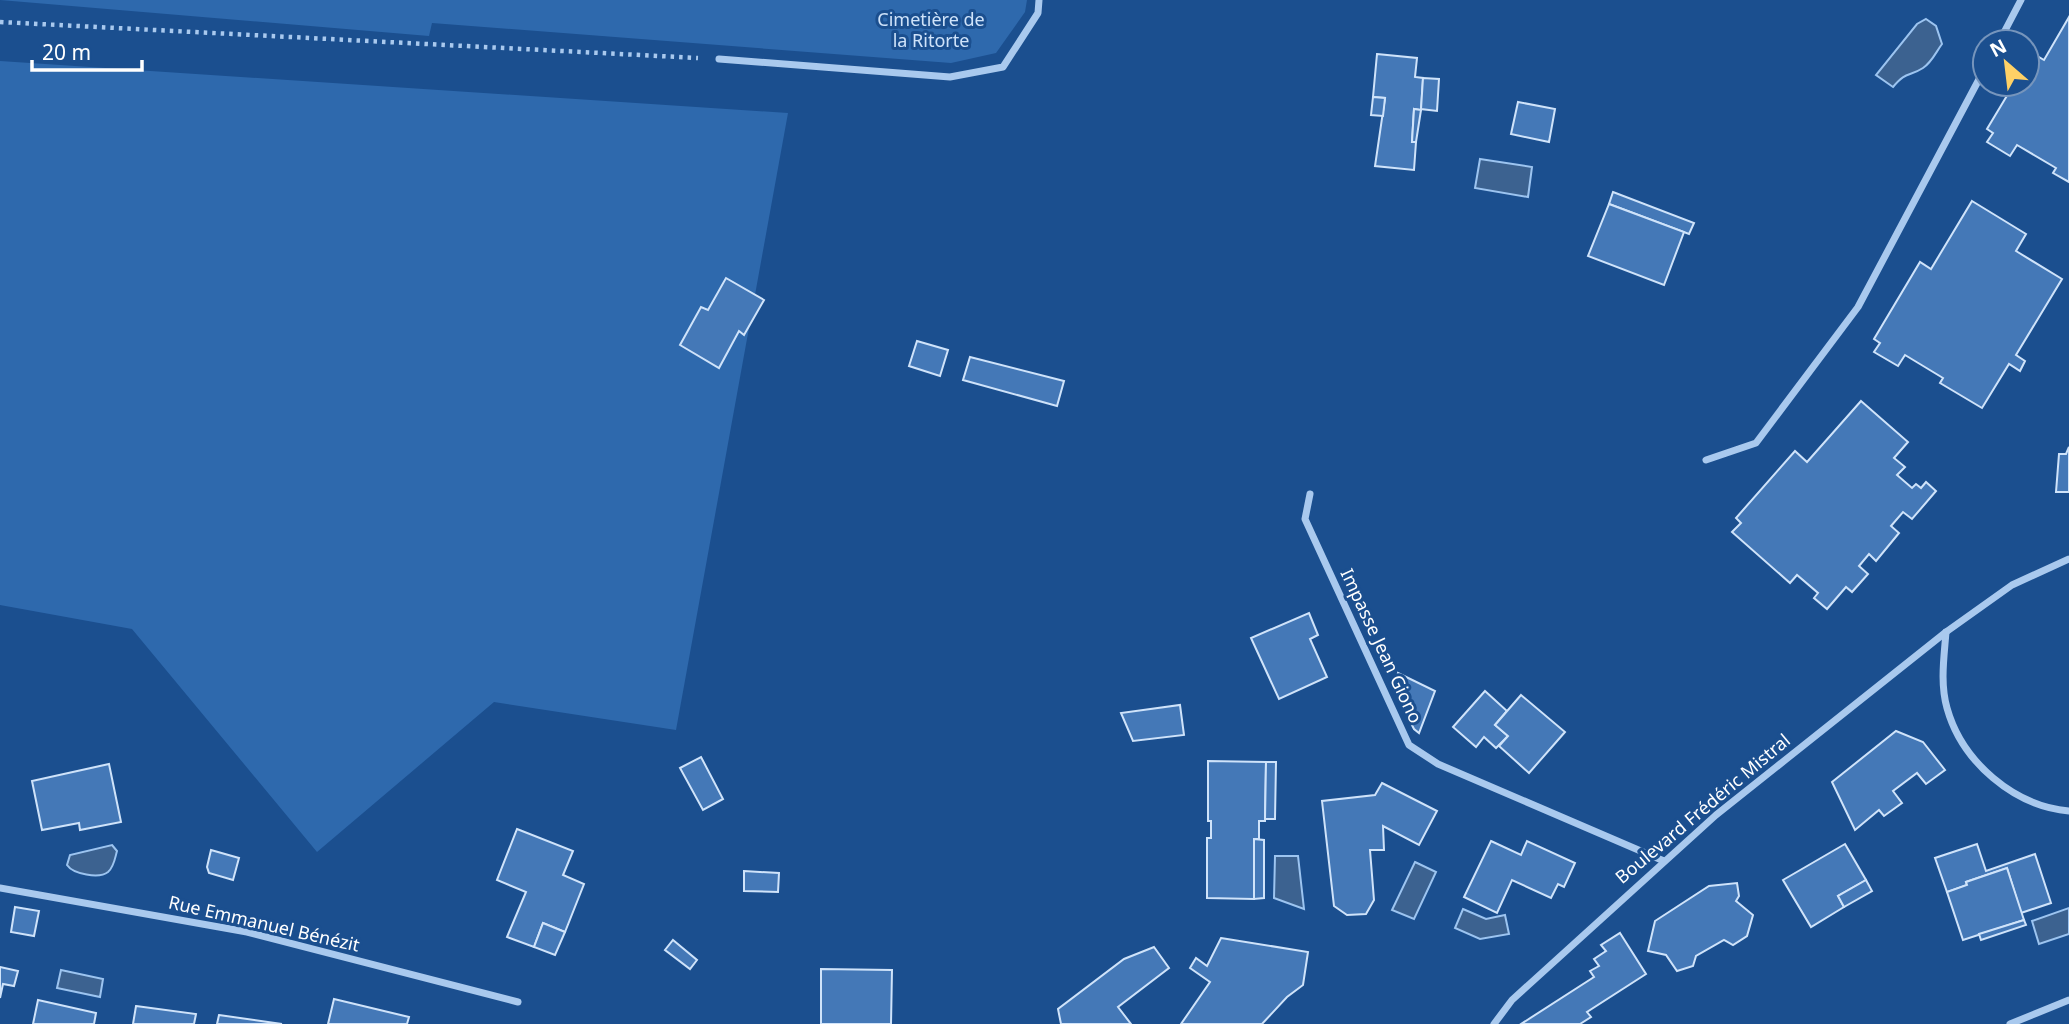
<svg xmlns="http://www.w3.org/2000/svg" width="2069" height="1024" viewBox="0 0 2069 1024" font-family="'Noto Sans',sans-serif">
<rect width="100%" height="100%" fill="#1b4f8f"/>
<g fill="#2e69ad">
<path d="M0,0H1027L1025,12L996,53L951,63L432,23L429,36Z"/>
<path d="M0,61L788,113L676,730L494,702L317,852L132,629L0,605Z"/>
</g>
<g fill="#3c6290" stroke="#9cc4f0" stroke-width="2">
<path d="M1926,19L1936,26L1942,44C1936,52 1932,62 1923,68C1909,77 1906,71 1893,87L1876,75L1917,24Z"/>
<path d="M1480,159L1532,167L1528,197L1475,188Z"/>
<path d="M112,845L117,851C115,858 114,867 108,872C99,879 73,874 67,865L70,855Z"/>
<path d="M1275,856H1298L1304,909L1274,898Z"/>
<path d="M1415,862L1436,872L1414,919L1392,910Z"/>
<path d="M2069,908V934L2039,944L2032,921Z"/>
<path d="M1463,909L1486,919L1505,915L1509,934L1480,939L1455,928Z"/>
<path d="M61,970L103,979L100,997L57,988Z"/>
</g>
<g fill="#4478b7" stroke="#cfe3fa" stroke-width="2">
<path d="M2069,17V182L2053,173L2056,168L2017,145L2010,156L1987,142L1993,133L1987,129L2014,84H2027V62L2032,53L2044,60Z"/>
<path d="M1377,54L1417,58L1415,77L1423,78L1421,110L1414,109L1412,142H1416L1414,170L1375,166L1385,98L1373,97Z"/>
<path d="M1423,78L1439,79L1437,111L1421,109Z"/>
<path d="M1373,97L1385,98L1383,116L1371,115Z"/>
<path d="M1518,102L1555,109L1549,142L1511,134Z"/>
<path d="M1414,109L1421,110L1416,142H1412Z"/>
<path d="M1613,192L1694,223L1689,234L1609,204Z"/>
<path d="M1972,201L2026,234L2016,251L2062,279L2016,355L2025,361L2020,371L2009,364L1982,408L1940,383L1943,378L1905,355L1898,366L1874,352L1880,343L1874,339L1920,262L1931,269Z"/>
<path d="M1609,204L1684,232L1664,285L1588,256Z"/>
<path d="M726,278L764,300L744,335L739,331L719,368L680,345L701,307L708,310Z"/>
<path d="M917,341L948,350L940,376L909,366Z"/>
<path d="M970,357L1064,381L1057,406L963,380Z"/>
<path d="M1861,401L1908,442L1894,458L1905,467L1897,475L1912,488L1916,484L1921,488L1926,482L1936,491L1912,519L1903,512L1891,526L1899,533L1876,561L1869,554L1859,566L1868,574L1852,592L1846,587L1827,609L1814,598L1818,593L1797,575L1790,583L1732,532L1741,523L1736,518L1795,451L1807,462Z"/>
<path d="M2069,447V492H2056L2059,454H2066Z"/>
<path d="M1309,613L1318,635L1310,639L1327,677L1279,699L1251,638Z"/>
<path d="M1398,673L1435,691L1419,733L1414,729L1394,690Z"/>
<path d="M1485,691L1507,711L1495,725L1508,736L1496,748L1484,737L1476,747L1453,727Z"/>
<path d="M1521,695L1565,732L1529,773L1499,746L1508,736L1495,725Z"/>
<path d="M1180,705L1184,735L1133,741L1121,713Z"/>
<path d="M1896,731L1923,742L1945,770L1926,784L1917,773L1893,791L1902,803L1884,816L1879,810L1855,830L1832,782Z"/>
<path d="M701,757L723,799L703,810L680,768Z"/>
<path d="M1208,761L1266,762L1265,821H1259V839H1254V899L1207,898V838H1211V821H1208Z"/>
<path d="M1266,762H1276L1275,819H1265Z"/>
<path d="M109,764L121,822L80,830L79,823L42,830L32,781Z"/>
<path d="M1382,783L1437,811L1419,845L1383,826L1384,850H1370L1374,900L1366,914L1347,915L1334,906L1322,801L1375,795Z"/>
<path d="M517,829L573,851L563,875L584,884L565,932L543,923L534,947L507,937L526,892L497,880Z"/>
<path d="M1254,839L1264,840V898L1254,899Z"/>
<path d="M1491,841L1521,855L1527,841L1575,863L1564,887L1558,884L1551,898L1512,880L1497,913L1464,897Z"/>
<path d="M1845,844L1866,880L1838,896L1844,907L1811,927L1783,880Z"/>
<path d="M1977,844L1986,871L2035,854L2051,903L2021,913L2007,868L1966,882L1967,885L1947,892L1935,858Z"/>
<path d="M211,850L239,858L233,880L209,873L207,867Z"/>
<path d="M2007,868L2024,920L1963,940L1947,892L1967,885L1966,882Z"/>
<path d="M744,871L779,873L778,892L744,891Z"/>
<path d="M1866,880L1872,891L1844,907L1838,896Z"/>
<path d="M1737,883L1739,896L1736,901L1753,915L1747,936L1733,945L1724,940L1696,956L1693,966L1677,971L1666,955L1648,951L1655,921L1709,886Z"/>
<path d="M15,907L39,911L34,936L11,932Z"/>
<path d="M2024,920L2026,925L1981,940L1979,934Z"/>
<path d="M543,923L565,932L555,955L534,947Z"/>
<path d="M1620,933L1646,974L1587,1012L1591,1017L1580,1024H1521L1594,977L1590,971L1599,966L1594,959L1606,951L1601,945Z"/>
<path d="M1221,938L1308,952L1303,985L1287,997L1262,1024H1181L1210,982L1190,968L1196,958L1207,966Z"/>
<path d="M673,940L697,960L690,969L665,950Z"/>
<path d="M1154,947L1169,968L1118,1007L1131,1024H1061L1058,1009L1124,959Z"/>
<path d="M0,967L18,971L14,986L3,984L0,998Z"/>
<path d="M821,969L892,970L891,1024H821Z"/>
<path d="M334,999L409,1017L407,1024H328Z"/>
<path d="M38,1000L96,1013L94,1024H33Z"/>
<path d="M136,1006L196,1014L194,1024H133Z"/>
<path d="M219,1015L282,1024H217Z"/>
</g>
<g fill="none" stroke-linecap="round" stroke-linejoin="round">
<path stroke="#a9c9ee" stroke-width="4.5" stroke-dasharray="3.5 5" stroke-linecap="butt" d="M0,22L698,58"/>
<g stroke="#a9c9ee" stroke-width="7">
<path d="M1999,42L2021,0"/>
<path d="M719,59L950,77L1003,67L1038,13L1039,0"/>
<path d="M1706,460L1756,443L1858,307L1985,68"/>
<path d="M1310,494L1305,519L1409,745L1438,764L1664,861"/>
<path d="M1946,632C1944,658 1940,683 1947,708C1962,762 2014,806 2069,811"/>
<path d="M0,888L247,932L518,1002"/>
<path d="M1494,1024L1512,1000L1716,815L1946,632L2012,585L2069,559"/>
<path d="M2010,1024L2069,1000"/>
</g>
</g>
<g text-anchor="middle" stroke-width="6" stroke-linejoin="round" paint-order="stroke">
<g font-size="18" fill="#cfe3fa" stroke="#1b4f8f">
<text x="931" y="26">Cimetière de<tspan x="931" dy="21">la Ritorte</tspan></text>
</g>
<g font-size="18" fill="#fff" stroke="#1b4f8f">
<text transform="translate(1381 646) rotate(65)" y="6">Impasse Jean Giono</text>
<text transform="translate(1703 809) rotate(-40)" y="6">Boulevard Frédéric Mistral</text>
<text transform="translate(264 924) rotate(13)" y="6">Rue Emmanuel Bénézit</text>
</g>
</g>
<g transform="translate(2006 63) rotate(332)"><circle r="33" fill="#1b4f8f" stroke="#7695bc" stroke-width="2"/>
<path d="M0-5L12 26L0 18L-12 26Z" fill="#ffd166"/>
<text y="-10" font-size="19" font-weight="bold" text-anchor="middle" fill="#ffffff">N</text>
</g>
<path d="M32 60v10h110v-10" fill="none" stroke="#ffffff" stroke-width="3.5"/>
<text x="42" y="60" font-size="21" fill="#ffffff" stroke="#1b4f8f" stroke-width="5" paint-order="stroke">20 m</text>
</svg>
